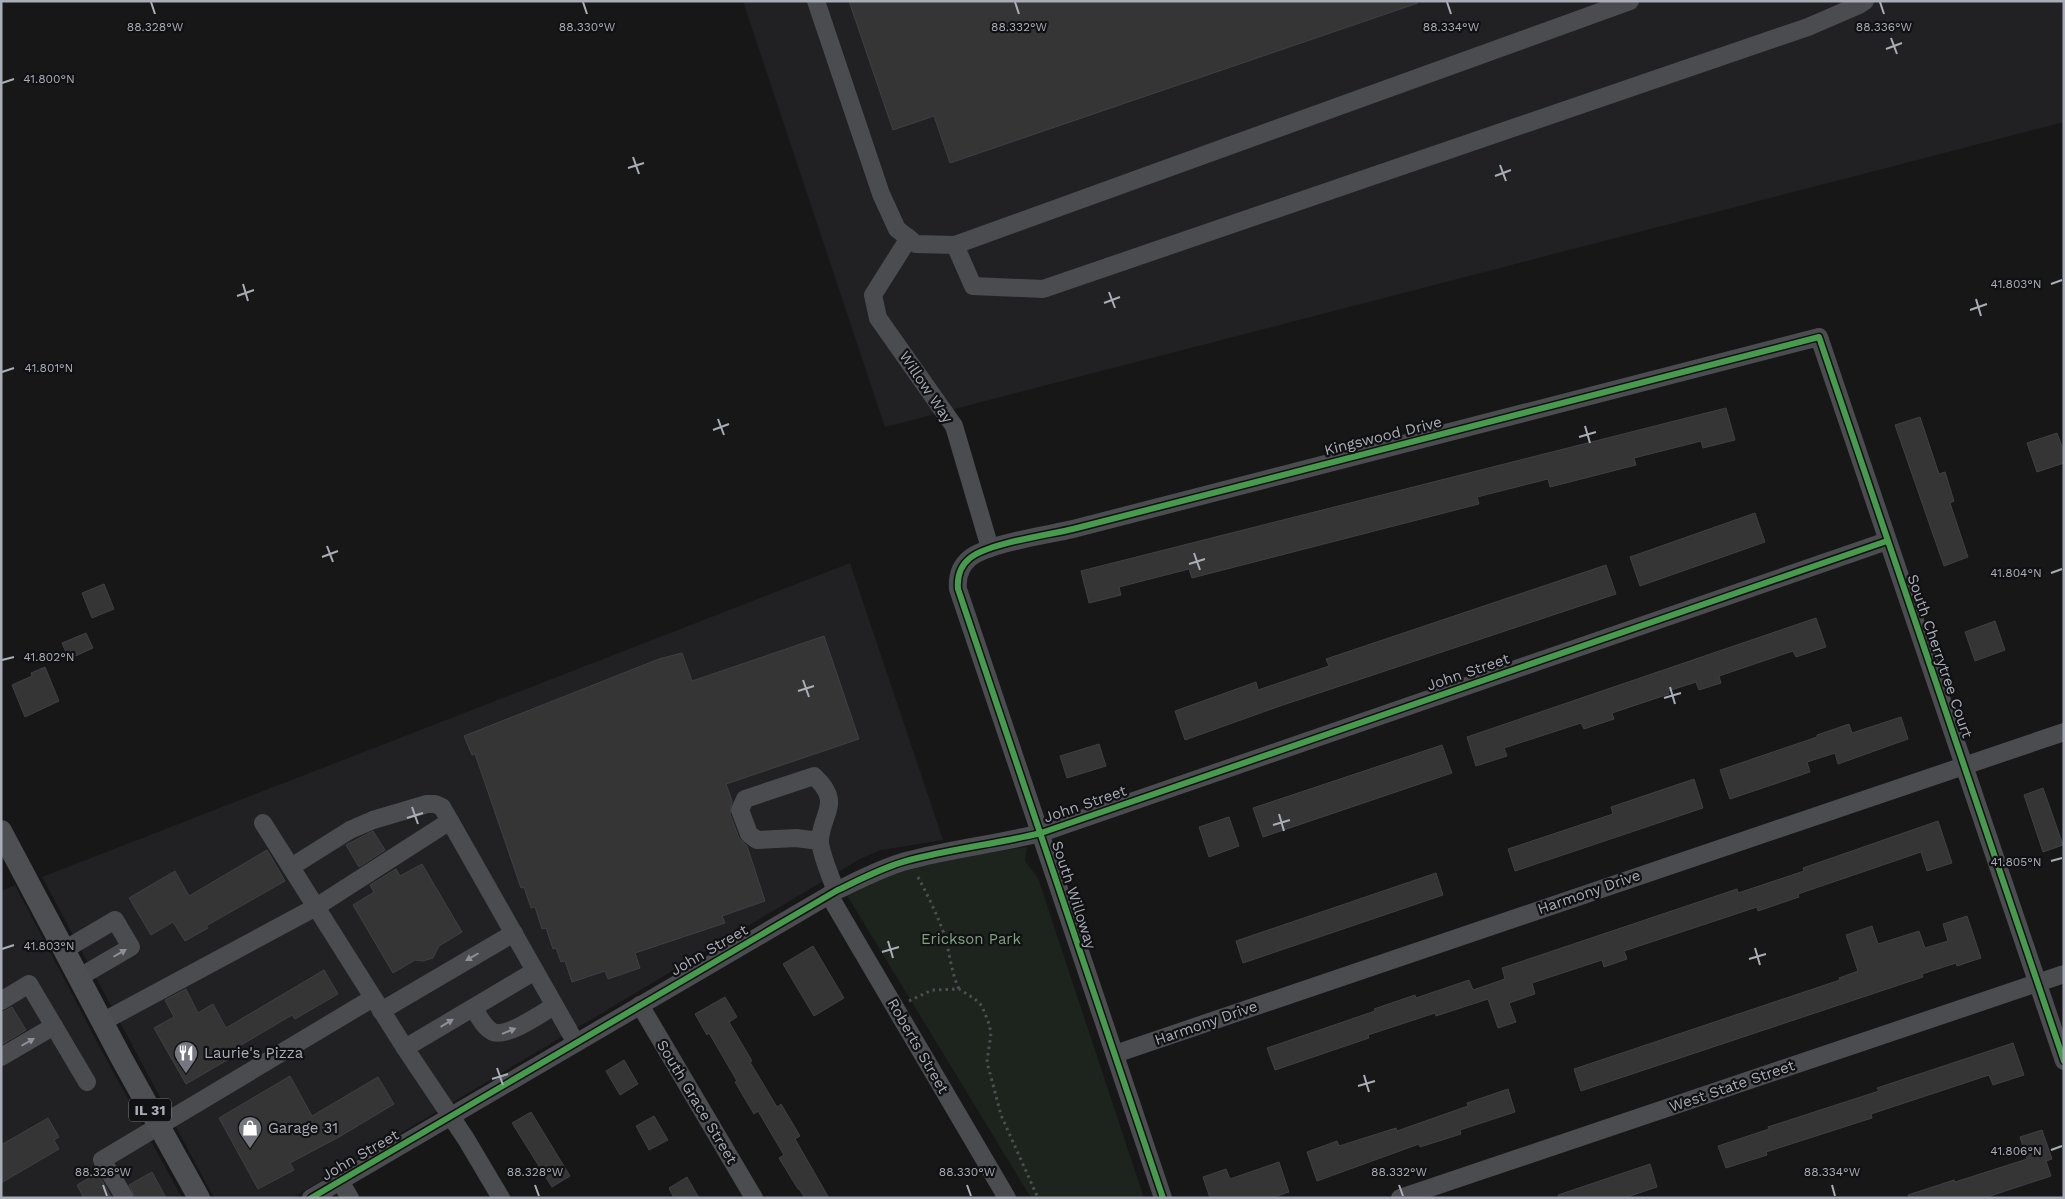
<svg xmlns="http://www.w3.org/2000/svg" width="2065" height="1199" viewBox="0 0 2065 1199" font-family="'Work Sans',sans-serif">
<rect width="100%" height="100%" fill="#171717"/>
<g fill="#212123">
<path d="M743,1H2064V122L885,427Z"/>
<path d="M850,563L943,840L881,850L860,859L292,1198H214L42,877Z"/>
<path d="M15,885L97,1042L182,1198H1V891Z"/>
</g>
<path fill="#1d241e" d="M1027,847L1025,861L1038,878L1144,1198H1031L845,892L909,865Z"/>
<g fill="#353536" stroke="#3f4043">
<path d="M849,1H1417L1418,3L950,163L934,116L893,130Z"/>
<path d="M1726,408L1735,440L1703,448L1701,441L1634,458L1636,465L1550,487L1548,479L1477,497L1479,504L1192,578L1189,569L1119,587L1121,595L1089,603L1081,571Z"/>
<path d="M1920,417L1939,474L1945,472L1954,501L1950,503L1968,557L1944,566L1895,425Z"/>
<path d="M2057,433L2064,452V463L2037,472L2027,443Z"/>
<path d="M1755,513L1765,542L1640,586L1630,557Z"/>
<path d="M1606,565L1616,594L1280,706L1185,740L1175,711L1256,682L1258,690L1329,666L1326,659Z"/>
<path d="M104,584L114,609L92,618L82,593Z"/>
<path d="M1816,618L1826,647L1796,657L1793,651L1719,676L1721,683L1699,690L1696,682L1668,691L1669,694L1612,713L1614,719L1584,729L1581,723L1504,748L1507,756L1476,766L1467,737Z"/>
<path d="M1995,621L2005,650L1975,661L1965,632Z"/>
<path d="M86,633L93,648L69,659L62,643Z"/>
<path d="M824,636L859,739L726,784L732,801L730,814L739,838L747,846L765,901L722,916L725,923L635,953L640,968L608,979L605,971L572,982L565,961L561,962L556,948L553,949L546,928L542,929L535,907L531,908L524,887L521,888L475,754L472,755L464,736L659,659L682,653L692,681Z"/>
<path d="M45,667L59,701L25,717L12,685L32,676L31,673Z"/>
<path d="M1901,717L1908,739L1838,764L1835,753L1807,762L1810,772L1730,799L1720,770L1817,737V735L1849,724L1852,733Z"/>
<path d="M1099,744L1106,766L1067,778L1060,756Z"/>
<path d="M1442,745L1452,773L1263,837L1253,808Z"/>
<path d="M1694,779L1703,808L1515,871L1508,849L1613,814L1611,807Z"/>
<path d="M2043,788L2063,845L2043,852L2024,795Z"/>
<path d="M1229,817L1239,846L1209,857L1199,827Z"/>
<path d="M1938,821L1952,863L1927,871L1921,852L1798,894L1799,897L1758,911L1757,907L1624,951L1627,959L1604,967L1602,960L1532,983L1535,994L1509,1003L1516,1022L1498,1028L1488,999L1436,1016L1435,1013L1368,1035L1369,1038L1275,1070L1267,1048L1375,1011L1374,1009L1415,995L1416,998L1469,980L1473,990L1505,979L1502,968L1737,889L1738,893L1804,871L1803,868Z"/>
<path d="M373,831L385,850L359,867L346,845Z"/>
<path d="M267,850L285,881L206,926L208,928L185,941L173,922L151,935L129,898L175,871L189,896Z"/>
<path d="M422,864L462,932L439,946L433,958L423,961L415,960L393,973L353,905L374,892L370,885L396,869L400,876Z"/>
<path d="M1436,873L1443,895L1243,963L1236,941Z"/>
<path d="M1967,916L1981,958L1957,966L1956,963L1922,974L1923,977L1581,1091L1574,1069L1840,980L1839,978L1858,971L1846,935L1872,926L1878,944L1919,931L1925,948L1948,941L1943,924Z"/>
<path d="M813,946L844,998L814,1016L783,964Z"/>
<path d="M324,970L338,994L295,1019L292,1015L226,1054L229,1059L186,1084L154,1028L174,1017L165,1000L186,989L198,1013L213,1004L226,1028Z"/>
<path d="M725,997L737,1017L729,1022L752,1061L750,1062L777,1107L781,1104L800,1136L795,1139L829,1198H805L799,1189H798L779,1158L784,1155L758,1111L754,1114L735,1082L737,1081L709,1033L707,1035L695,1014Z"/>
<path d="M12,1007L26,1030L1,1045V1013Z"/>
<path d="M2013,1043L2024,1075L1993,1085L1989,1075L1871,1114L1872,1118L1766,1152L1767,1155L1726,1168L1718,1146L1769,1129L1768,1127L1879,1091L1877,1088Z"/>
<path d="M624,1060L638,1084L620,1095L606,1071Z"/>
<path d="M290,1076L312,1116L378,1077L394,1104L339,1137L290,1163L294,1170L258,1189L219,1118Z"/>
<path d="M1508,1089L1515,1112L1460,1130L1461,1134L1420,1147L1419,1144L1317,1181L1307,1152L1337,1141L1339,1146L1396,1128L1397,1131L1468,1106L1467,1103Z"/>
<path d="M531,1112L570,1176L552,1187L512,1123Z"/>
<path d="M654,1116L668,1140L649,1150L636,1126Z"/>
<path d="M48,1118L59,1137L54,1140L59,1149L1,1183V1145Z"/>
<path d="M2042,1130L2052,1159L2046,1161L2051,1176L1984,1198H1909L1908,1195L1954,1180L1955,1182L2027,1159L2020,1137Z"/>
<path d="M1279,1162L1289,1192L1271,1198H1210L1203,1177L1226,1169L1230,1179Z"/>
<path d="M1650,1164L1657,1187L1624,1198H1559L1558,1195Z"/>
<path d="M152,1172L166,1198H136L129,1185Z"/>
<path d="M98,1173L110,1195L112,1198H84L77,1185Z"/>
<path d="M687,1177L699,1198H674L669,1188Z"/>
</g>
<g fill="none" stroke-linecap="round" stroke-linejoin="round">
<g stroke="#4d4e52" stroke-width="3" stroke-dasharray="2.5 4" stroke-linecap="butt">
<path d="M918,877C928,896 938,916 945,937C950,954 951,972 959,989"/>
<path d="M909,1001L932,990L959,989L975,999L982,1006L989,1024L991,1033L987,1062L1001,1115L1038,1198"/>
</g>
<g stroke="#4b4c50" stroke-width="18">
<path d="M816,1L881,194L897,229L916,244L955,245"/>
<path d="M1630,1L955,245L973,286L1043,289L1808,27L1859,5L1865,1"/>
<path d="M909,238L873,295L878,318L954,426L990,548"/>
<path d="M263,823L405,1048L466,1139L501,1198"/>
<path d="M819,841L796,838L757,840L749,834L740,810L745,799L814,776C842,802 823,811 820,839C819,848 832,881 836,891"/>
<path d="M291,867L350,830L373,820L427,804H435L442,807L576,1043"/>
<path d="M829,895L1007,1198"/>
<path d="M64,950L115,920L131,947L78,978"/>
<path d="M1,1001L29,984L87,1082"/>
<path d="M640,1005L754,1198"/>
<path d="M473,1008C479,1016 484,1028 493,1032C507,1038 542,1013 554,1006"/>
<path d="M381,1011L514,933"/>
<path d="M102,1022L316,907L450,821"/>
<path d="M405,1048L535,971"/>
<path d="M1115,1054L2064,732"/>
<path d="M1,1057L54,1026"/>
<path d="M340,1181L350,1198"/>
<path d="M125,1198L102,1160L373,998"/>
<path d="M311,1198L836,891C859,880 881,868 906,861C950,849 996,844 1041,833L1887,541"/>
<path d="M1163,1198L958,589C957,577 960,566 970,558C989,543 1048,535 1073,529L1819,337L2064,1061"/>
<path d="M1400,1198L2064,974"/>
</g>
<path stroke="#4d4f52" stroke-width="22" d="M1,831L123,1061L199,1198"/>
<g stroke="#111113" stroke-width="9">
<g id="cycleway">
<path d="M311,1198L836,891C859,880 881,868 906,861C950,849 996,844 1041,833L1887,541"/>
<path d="M1163,1198L958,589C957,577 960,566 970,558C989,543 1048,535 1073,529L1819,337L2064,1061"/>
</g>
</g>
<use href="#cycleway" stroke="#469c4c" stroke-width="6"/>
</g>
<defs><path id="oneway-solid" d="M-6-.8H1V-3.2L6.5 0L1 3.2V.8H-6Z" transform="scale(1.25)"/></defs>
<g fill="#8c9099">
<use href="#oneway-solid" transform="translate(120 953) rotate(-30)"/>
<use href="#oneway-solid" transform="translate(472 957) rotate(150)"/>
<use href="#oneway-solid" transform="translate(447 1023) rotate(-31)"/>
<use href="#oneway-solid" transform="translate(509 1031) rotate(-22)"/>
<use href="#oneway-solid" transform="translate(28 1042) rotate(-30)"/>
</g>
<path fill="none" stroke="#a8adb8" stroke-width="2" d="M151,2L155,14M583,2L587,14M1015,2L1019,14M1447,2L1451,14M1880,2L1884,14M1891,38L1897,54M1886,49L1902,43M2,83L14,79M633,157L639,174M1500,165L1506,181M628,168L644,163M1495,176L1511,170M243,284L248,301M2051,284L2062,280M1109,292L1115,308M237,296L254,290M1976,299L1981,316M1104,303L1120,297M1970,310L1987,304M2,372L14,368M718,419L724,435M1585,426L1590,443M713,430L729,424M1579,437L1596,432M327,546L333,562M1194,553L1200,570M322,557L338,551M1189,564L1205,559M2051,573L2062,569M2,660L14,657M803,680L809,697M1670,687L1675,704M798,691L814,686M1664,698L1681,693M412,807L418,824M1279,814L1284,831M407,818L423,813M1273,825L1290,820M2051,861L2062,858M888,941L893,958M1755,948L1760,965M2,949L14,945M882,952L899,947M1749,959L1766,954M497,1068L503,1085M1364,1075L1369,1092M492,1079L508,1074M1358,1086L1375,1081M2051,1150L2062,1146M103,1185L107,1196M535,1185L539,1196M967,1185L971,1196M1399,1185L1403,1196M1832,1185L1835,1196"/>
<defs>
<g id="restaurant-pin" transform="scale(1.25)"><path d="M0 17L-7.5 6A9.5 9.5 0 1 1 7.5 6Z" fill="#757880" stroke="#111113"/><path d="M-5-6h1v4h1v-4h1v4h1v-4h1v5L-1.5 .5V6h-2V.5L-5-1ZM5-6V6H3V1.5H1.5Q1.5-4 5-6Z" fill="#fff"/></g>
<g id="shop-pin" transform="scale(1.25)"><path d="M0 17L-7.5 6A9.5 9.5 0 1 1 7.5 6Z" fill="#757880" stroke="#111113"/><path d="M-5-2.5h2.3a2.7 3.5 0 0 1 5.4 0H5L5.5 6h-11ZM-1.5-2.5h3a1.5 2.3 0 0 0-3 0Z" fill="#fff"/></g>
</defs>
<g fill-rule="evenodd">
<use href="#restaurant-pin" x="186" y="1053"/>
<use href="#shop-pin" x="250" y="1128"/>
</g>
<g text-anchor="middle" stroke-width="4.5" stroke-linejoin="round" paint-order="stroke">
<rect fill="#111113" stroke="#7b7e86" stroke-width="1" x="129" y="1098.5" width="42" height="23" rx="4"/>
<g font-size="14" font-weight="bold" fill="#a8adb8">
<text x="150" y="1115">IL 31</text>
</g>
<g font-size="15" fill="#a8adb8" stroke="#111113">
<text transform="translate(926 387) rotate(56)" y="5">Willow Way</text>
<text transform="translate(1383 436) rotate(-14)" y="5">Kingswood Drive</text>
<text transform="translate(1940 656) rotate(71)" y="5">South Cherrytree Court</text>
<text transform="translate(1468 672) rotate(-19)" y="5">John Street</text>
<text transform="translate(1085 804) rotate(-19)" y="5">John Street</text>
<text transform="translate(1589 892) rotate(-19)" y="5">Harmony Drive</text>
<text transform="translate(1074 895) rotate(72)" y="5">South Willoway</text>
<text transform="translate(709 950) rotate(-30)" y="5">John Street</text>
<text transform="translate(1206 1023) rotate(-19)" y="5">Harmony Drive</text>
<text transform="translate(918 1046) rotate(60)" y="5">Roberts Street</text>
<text transform="translate(1732 1086) rotate(-19)" y="5">West State Street</text>
<text transform="translate(697 1102) rotate(59)" y="5">South Grace Street</text>
<text transform="translate(360 1155) rotate(-30)" y="5">John Street</text>
</g>
<g font-size="15" fill="#7fa381" stroke="#111113">
<text x="971" y="944">Erickson Park</text>
</g>
<g font-size="15" fill="#a8adb8" stroke="#111113" text-anchor="start">
<text x="204" y="1058">Laurie's Pizza</text>
<text x="268" y="1133">Garage 31</text>
</g>
</g>
<g font-size="12" text-anchor="middle" fill="#a8adb8" stroke="#111113" stroke-width="4.5" stroke-linejoin="round" paint-order="stroke">
<text x="155" y="31">88.328°W</text>
<text x="587" y="31">88.330°W</text>
<text x="1019" y="31">88.332°W</text>
<text x="1451" y="31">88.334°W</text>
<text x="1884" y="31">88.336°W</text>
<text x="49" y="83">41.800°N</text>
<text x="2016" y="288">41.803°N</text>
<text x="49" y="372">41.801°N</text>
<text x="2016" y="577">41.804°N</text>
<text x="49" y="661">41.802°N</text>
<text x="2016" y="866">41.805°N</text>
<text x="49" y="950">41.803°N</text>
<text x="2016" y="1155">41.806°N</text>
<text x="103" y="1176">88.326°W</text>
<text x="535" y="1176">88.328°W</text>
<text x="967" y="1176">88.330°W</text>
<text x="1399" y="1176">88.332°W</text>
<text x="1832" y="1176">88.334°W</text>
</g>
<rect width="2065" height="1199" fill="none" stroke="#a8adb8" stroke-width="5"/>
</svg>
